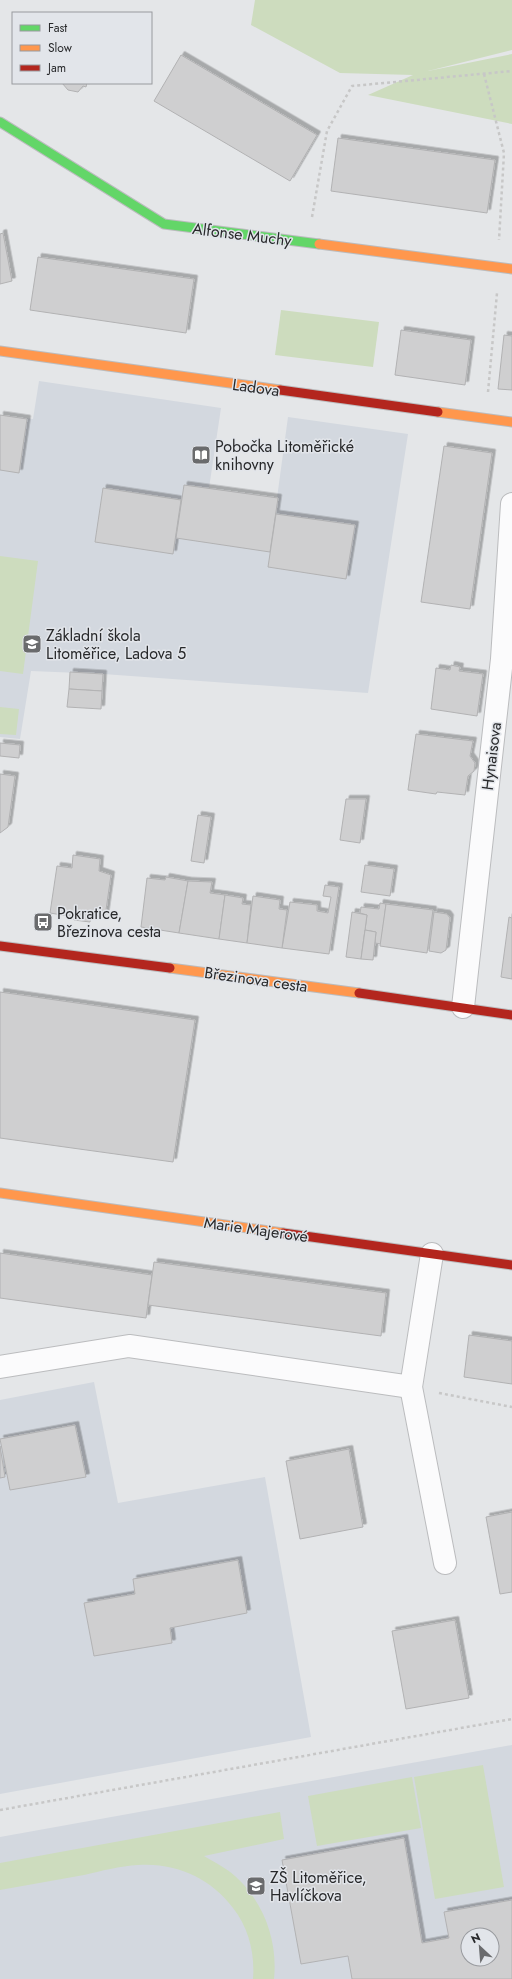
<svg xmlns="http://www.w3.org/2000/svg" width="512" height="1979" viewBox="0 0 512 1979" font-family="Jost,sans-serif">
<defs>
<filter id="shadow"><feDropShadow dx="3.5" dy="-3.5" stdDeviation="0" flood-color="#0004"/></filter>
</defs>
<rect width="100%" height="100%" fill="#e4e6e8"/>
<g fill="#d3d8df" fill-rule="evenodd">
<path d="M39,381L221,408L209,488L277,498L288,417L408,434L368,693L103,674L31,671L20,739L0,737V415L33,419Z"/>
<path d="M94,1382L118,1503L265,1477L311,1737L0,1794V1400Z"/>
<path d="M512,1745V1979H0V1837ZM468,1935H492V1959H468Z"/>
</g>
<g fill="#cddcbe">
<path d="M255,0H512V50L428,71L512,54V124L368,95L413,75L340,73L251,25Z"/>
<path d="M281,310L379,322L373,367L275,355Z"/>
<path d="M0,556L38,561L23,674L0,671Z"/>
<path d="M0,707L19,709L16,735L0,734Z"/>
<path d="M483,1765L504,1887L435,1899L414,1777Z"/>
<path d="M412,1777L421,1828L317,1846L308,1796Z"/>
<path d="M280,1812L284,1839L204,1856C214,1862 226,1868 235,1876C264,1902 278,1941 274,1979H253C255,1954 249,1928 233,1908C211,1878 175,1862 138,1865C120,1866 101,1871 84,1875C56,1880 28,1885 0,1890V1863Z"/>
</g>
<g fill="#cfcfd0" stroke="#b2b2b3" fill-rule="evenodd" filter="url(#shadow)">
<path d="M181,55L317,135L290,181L154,101Z"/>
<path d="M62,83H87L86,87L83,86L78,92L68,90Z"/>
<path d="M338,138L495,160L487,213L331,191Z"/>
<path d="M3,233L12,281L0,284V234Z"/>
<path d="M38,257L194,279L186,333L30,310Z"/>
<path d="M401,330L471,340L465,385L395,375Z"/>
<path d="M504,335L512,336V390L498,389Z"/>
<path d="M0,415L27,419L19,473L0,470Z"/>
<path d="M444,446L492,453L470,609L421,602Z"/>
<path d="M184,485L278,498L270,552L176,538Z"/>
<path d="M103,488L181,500L173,554L95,542Z"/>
<path d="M276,514L355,525L346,579L268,567Z"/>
<path d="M451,665L460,667L459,671L483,674L477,716L431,709L436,668L450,670Z"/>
<path d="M70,672L103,674L102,691L69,689Z"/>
<path d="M69,689L102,691L101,709L67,707Z"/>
<path d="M416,734L473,741L470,756L475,763L474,771L468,776L465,795L437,792L436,794L408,790Z"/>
<path d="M0,743L20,745L19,758L0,756Z"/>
<path d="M0,774L15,776L8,827L0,833Z"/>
<path d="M346,799H366L360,843L340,840Z"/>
<path d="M198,815L211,817L204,863L191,861Z"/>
<path d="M73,855L100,859L99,871L111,875L105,917L91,915L90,922L74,920V917L50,913L57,866L72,868Z"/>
<path d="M365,865L394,869L390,896L361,892Z"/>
<path d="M166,877L188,881L179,933L141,927L147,878L165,880Z"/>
<path d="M188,881L212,882L210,893L225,895L219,939L179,933Z"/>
<path d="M325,885L339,887L329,954L282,948L290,902L317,905V911L328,913L331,897L323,896Z"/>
<path d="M225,895L243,898L242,904L251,905L247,943L219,939Z"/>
<path d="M253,896L280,900L279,909L287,910L282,948L247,943Z"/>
<path d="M380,903L386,904L381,944L375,943L376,932L365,930L367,915L360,913L361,907L379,909Z"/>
<path d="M386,904L433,910L427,953L380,946Z"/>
<path d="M352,912L367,915L361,959L346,957Z"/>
<path d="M434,912L447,914L450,918L446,950L441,953L429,951Z"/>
<path d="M509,917L512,918V979L501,977Z"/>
<path d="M365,930L376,932L373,960L361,959Z"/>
<path d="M0,992L195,1020L173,1162L0,1138Z"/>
<path d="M0,1253L152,1275L146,1318L0,1298Z"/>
<path d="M154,1262L386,1293L381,1336L148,1305Z"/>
<path d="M469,1335L512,1341V1384L464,1377Z"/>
<path d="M75,1425L86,1477L10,1490L0,1439Z"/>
<path d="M0,1446L5,1477L0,1478Z"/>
<path d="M349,1449L363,1527L300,1539L286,1461Z"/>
<path d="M512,1512V1592L500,1594L486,1517Z"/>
<path d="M238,1560L247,1613L170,1628L172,1643L94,1656L84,1603L135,1594L133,1579Z"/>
<path d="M455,1620L469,1698L406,1709L392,1631Z"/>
<path d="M404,1838L422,1943L449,1938L444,1912L512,1900V1979H352L348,1956L301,1964L282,1860ZM468,1935H492V1959H468Z"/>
</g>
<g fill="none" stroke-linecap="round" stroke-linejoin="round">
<g stroke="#bbbcbe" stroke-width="24">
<g id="street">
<path d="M463,1007L502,659L512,504"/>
<path d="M432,1254L411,1387L445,1563"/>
<path d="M0,1367L129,1346L411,1387"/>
</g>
</g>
<g stroke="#bbbcbe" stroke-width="11">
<path id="fast" d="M0,122L164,224L319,244"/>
</g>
<g stroke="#bbbcbe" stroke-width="11">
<g id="slow">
<path d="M319,244L512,269"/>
<path d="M0,351L280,390"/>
<path d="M438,412L512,422"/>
<path d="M170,968L359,993"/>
<path d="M0,1193L283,1233"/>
</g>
</g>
<g stroke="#bbbcbe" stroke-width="11">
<g id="jam">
<path d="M280,390L438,412"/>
<path d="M0,946L170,968"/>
<path d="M359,993L512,1015"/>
<path d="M283,1233L512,1265"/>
</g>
</g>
<g stroke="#c7c7c7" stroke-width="2.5" stroke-dasharray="3 3" stroke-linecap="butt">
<path d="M484,74L504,153L499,240"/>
<path d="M312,217L327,131L352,86L512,71"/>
<path d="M488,392L497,293"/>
<path d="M439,1393L512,1407"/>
<path d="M0,1810L512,1719"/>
</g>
<use href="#street" stroke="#fbfbfc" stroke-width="22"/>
<use href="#fast" stroke="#63d668" stroke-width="9"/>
<use href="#slow" stroke="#ff974d" stroke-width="9"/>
<use href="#jam" stroke="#b3261e" stroke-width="9"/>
</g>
<defs>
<g id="library-square" transform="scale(1)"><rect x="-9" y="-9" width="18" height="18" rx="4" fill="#6a6b6d" stroke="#e2e5ea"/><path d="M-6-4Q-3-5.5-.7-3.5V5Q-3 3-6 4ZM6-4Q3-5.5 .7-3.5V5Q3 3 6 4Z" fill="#fff"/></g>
<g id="school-square" transform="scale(1)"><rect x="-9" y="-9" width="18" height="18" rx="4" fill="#6a6b6d" stroke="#e2e5ea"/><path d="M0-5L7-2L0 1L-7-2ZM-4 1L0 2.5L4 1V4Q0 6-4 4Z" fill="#fff"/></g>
<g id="bus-square" transform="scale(1)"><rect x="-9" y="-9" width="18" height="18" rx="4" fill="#6a6b6d" stroke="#e2e5ea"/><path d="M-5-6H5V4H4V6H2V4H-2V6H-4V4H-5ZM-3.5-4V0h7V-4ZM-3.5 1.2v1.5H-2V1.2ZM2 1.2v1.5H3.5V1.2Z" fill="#fff"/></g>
</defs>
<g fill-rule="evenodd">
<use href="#library-square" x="201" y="455"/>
<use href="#school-square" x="32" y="644"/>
<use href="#bus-square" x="43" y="922"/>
<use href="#school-square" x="256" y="1886"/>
</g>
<g text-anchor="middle" stroke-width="3" stroke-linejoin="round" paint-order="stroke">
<g font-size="16" fill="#28292b" stroke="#e2e5ea">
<text transform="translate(242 234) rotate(7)" y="6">Alfonse Muchy</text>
<text transform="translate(256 387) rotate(8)" y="6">Ladova</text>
<text transform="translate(491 756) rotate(-83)" y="6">Hynaisova</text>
<text transform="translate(256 979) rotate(8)" y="6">Březinova cesta</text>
<text transform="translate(256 1229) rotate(8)" y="6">Marie Majerové</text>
</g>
<g font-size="16" fill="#28292b" stroke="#e2e5ea" text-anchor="start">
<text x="215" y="452">Pobočka Litoměřické<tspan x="215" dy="18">knihovny</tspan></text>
<text x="46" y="641">Základní škola<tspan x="46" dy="18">Litoměřice, Ladova 5</tspan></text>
<text x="57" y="919">Pokratice,<tspan x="57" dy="18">Březinova cesta</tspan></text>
<text x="270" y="1883">ZŠ Litoměřice,<tspan x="270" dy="18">Havlíčkova</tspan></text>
</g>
</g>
<rect x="12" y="12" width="140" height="72" fill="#e2e5ea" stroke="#989a9e"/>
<rect x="20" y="25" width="20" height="6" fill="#63d668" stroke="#989a9e"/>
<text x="48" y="32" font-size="12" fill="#28292b">Fast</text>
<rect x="20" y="45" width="20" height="6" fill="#ff974d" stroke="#989a9e"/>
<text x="48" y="52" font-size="12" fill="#28292b">Slow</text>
<rect x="20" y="65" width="20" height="6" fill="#b3261e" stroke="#989a9e"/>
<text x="48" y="72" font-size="12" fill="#28292b">Jam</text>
<g transform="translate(480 1947) rotate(334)"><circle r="19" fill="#e2e5ea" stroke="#989a9e"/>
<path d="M0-3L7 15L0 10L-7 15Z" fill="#6a6b6d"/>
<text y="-6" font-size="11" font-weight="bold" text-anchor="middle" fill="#28292b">N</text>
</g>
</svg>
